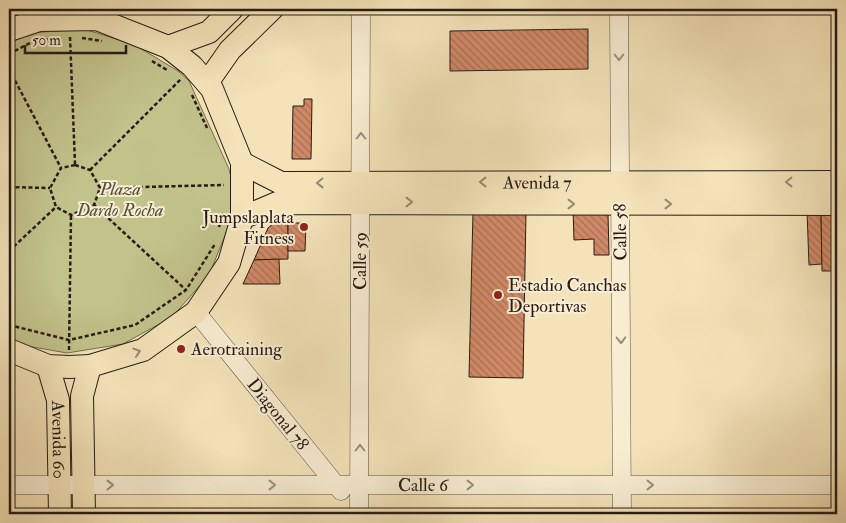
<svg xmlns="http://www.w3.org/2000/svg" width="846" height="523" viewBox="0 0 846 523" font-family="'IM FELL Double Pica',serif">
<defs>
<pattern id="building-back-hatch" width="6" height="6" patternUnits="userSpaceOnUse" patternTransform="scale(1.25)"><rect width="6" height="6" fill="#d08966"/><path d="M-1 5l2 2M0 0l6 6M5-1l2 2" fill="none" stroke="#a96f53"/></pattern>
</defs>
<rect width="100%" height="100%" fill="#f4e3b9"/>
<filter id="stains"><feTurbulence type="fractalNoise" baseFrequency=".004" numOctaves="4"/><feColorMatrix values="0 0 0 0 .2 0 0 0 0 .09 0 0 0 0 .02 0 0 0 .5 -.17"/></filter>
<radialGradient id="worn" r=".72"><stop offset=".6" stop-color="#630" stop-opacity="0"/><stop offset="1" stop-color="#630" stop-opacity=".3"/></radialGradient>
<path fill="#c2c28b" stroke="#746f50" d="M84,29L135,45L178,71L189,81L229,169L232,182L230,223L209,275L172,317L123,344L67,353L16,344L9,340V44L30,33Z"/>
<g fill="url(#building-back-hatch)" stroke="#261c15">
<path d="M588,29V69L450,71V31Z"/>
<path d="M304,99H312L311,159H292L293,106H304Z"/>
<path d="M573,209L608,214L609,255H594V239L574,240Z"/>
<path d="M807,211L821,212L822,264L809,265Z"/>
<path d="M473,212L526,213L523,378L469,377Z"/>
<path d="M821,212H834V271H822Z"/>
<rect x="834" y="212" width="3" height="59"/>
<path d="M275,222L288,223V259L254,260L268,228Z"/>
<path d="M288,223H306L305,251H288Z"/>
<path d="M279,259L280,284H243L254,260Z"/>
</g>
<g fill="none" stroke-linecap="round" stroke-linejoin="round">
<g stroke="#5a4e3e" stroke-width="19">
<g id="minor">
<path d="M619,9L622,514"/>
<path d="M196,312L341,491"/>
<path d="M9,485H837"/>
<path d="M359,514L361,9"/>
</g>
</g>
<g stroke="#261c15" stroke-width="24">
<g id="major">
<path d="M9,30L39,20L97,19L168,47L192,66L212,89L242,163V218L229,263L196,312L143,350L90,366L69,367L48,366L9,350"/>
<path d="M168,47L209,32L232,9"/>
<path d="M207,83L230,50L272,9"/>
<path id="s1" d="M242,163L281,183L837,182"/>
<path d="M242,218L277,203L837,204"/>
<path id="s2" d="M48,366L58,400L60,514"/>
<path d="M84,514L82,396L90,366"/>
</g>
</g>
<g stroke="#261c15" stroke-width="2.5" stroke-dasharray="4 2.5" stroke-linecap="butt">
<path d="M70,37L75,164"/>
<path d="M82,38L102,41"/>
<path d="M38,40L50,39"/>
<path d="M9,54L30,43"/>
<path d="M152,61L167,70"/>
<path d="M9,69L61,168"/>
<path d="M192,95L207,128"/>
<path d="M75,165L90,170L100,188L94,205L71,215L56,207L50,188L61,168Z"/>
<path d="M90,170L181,79"/>
<path d="M9,187L50,188"/>
<path d="M100,188L224,185"/>
<path d="M94,205L186,290"/>
<path d="M219,227L223,213"/>
<path d="M9,251L56,207"/>
<path d="M9,325L69,340L135,325L186,290L215,244"/>
<path d="M69,350L71,215"/>
</g>
<use href="#minor" stroke="#f8edd2" stroke-width="18"/>
<use href="#major" stroke="#f4e3b9" stroke-width="22"/>
</g>
<defs><path id="oneway-chevron" d="M-2-3.5L2.5 0L-2 3.5" fill="none" stroke-width="1.6" stroke-linecap="round" stroke-linejoin="round" transform="scale(1.25)"/></defs>
<g stroke="#9a8f7d">
<use href="#oneway-chevron" transform="translate(619 57) rotate(90)"/>
<use href="#oneway-chevron" transform="translate(361 136) rotate(-90)"/>
<use href="#oneway-chevron" transform="translate(621 340) rotate(89)"/>
<use href="#oneway-chevron" transform="translate(360 448) rotate(-90)"/>
<use href="#oneway-chevron" transform="translate(110 485)"/>
<use href="#oneway-chevron" transform="translate(272 485)"/>
<use href="#oneway-chevron" transform="translate(470 485)"/>
<use href="#oneway-chevron" transform="translate(650 485)"/>
</g>
<g stroke="#97896f">
<use href="#oneway-chevron" transform="translate(483 182) rotate(-180)"/>
<use href="#oneway-chevron" transform="translate(789 182) rotate(-180)"/>
<use href="#oneway-chevron" transform="translate(320 183) rotate(179)"/>
<use href="#oneway-chevron" transform="translate(409 202)"/>
<use href="#oneway-chevron" transform="translate(571 204)"/>
<use href="#oneway-chevron" transform="translate(668 204)"/>
<use href="#oneway-chevron" transform="translate(137 352) rotate(-18)"/>
</g>
<g fill="#8f2418" stroke="#f8edd2" stroke-width="2">
<circle cx="304" cy="227" r="5"/>
<circle cx="498" cy="295" r="5"/>
<circle cx="181" cy="349" r="5"/>
</g>
<g text-anchor="middle" stroke-width="4" stroke-linejoin="round" paint-order="stroke">
<g font-size="18" fill="#261c15" stroke="#f8edd2">
<text dy="6" stroke="none"><textPath href="#s1" startOffset="300">Avenida 7</textPath></text>
<text transform="translate(620 232) rotate(-91)" y="6">Calle 58</text>
<text transform="translate(360 261) rotate(-90)" y="6">Calle 59</text>
<text transform="translate(278 414) rotate(51)" y="6">Diagonal 78</text>
<text dy="6" stroke="none"><textPath href="#s2" startOffset="75">Avenida 60</textPath></text>
<text x="423" y="491">Calle 6</text>
</g>
<g font-size="18" font-style="italic" fill="#554e38" stroke="#f8edd2">
<text x="120" y="195">Plaza<tspan x="120" dy="21">Dardo Rocha</tspan></text>
</g>
<g font-size="18" fill="#261c15" stroke="#f8edd2" text-anchor="start">
<text x="294" y="223" text-anchor="end">Jumpslaplata<tspan x="294" dy="21">Fitness</tspan></text>
<text x="508" y="291">Estadio Canchas<tspan x="508" dy="21">Deportivas</tspan></text>
<text x="191" y="355">Aerotraining</text>
</g>
</g>
<rect width="846" height="523" fill="none" stroke="#f4e3b9" stroke-width="30"/>
<rect x="10" y="10" width="826" height="503" fill="none" stroke="#261c15" stroke-width="2.5"/>
<rect x="15" y="15" width="816" height="493" fill="none" stroke="#261c15"/>
<path d="M25 45v8h101v-8" fill="none" stroke="#261c15" stroke-width="2.5"/>
<text x="32" y="45" font-size="15" fill="#261c15" stroke="#f8edd2" stroke-width="4" paint-order="stroke">50 m</text>
<rect width="100%" height="100%" filter="url(#stains)"/>
<rect width="100%" height="100%" fill="url(#worn)"/>
</svg>
